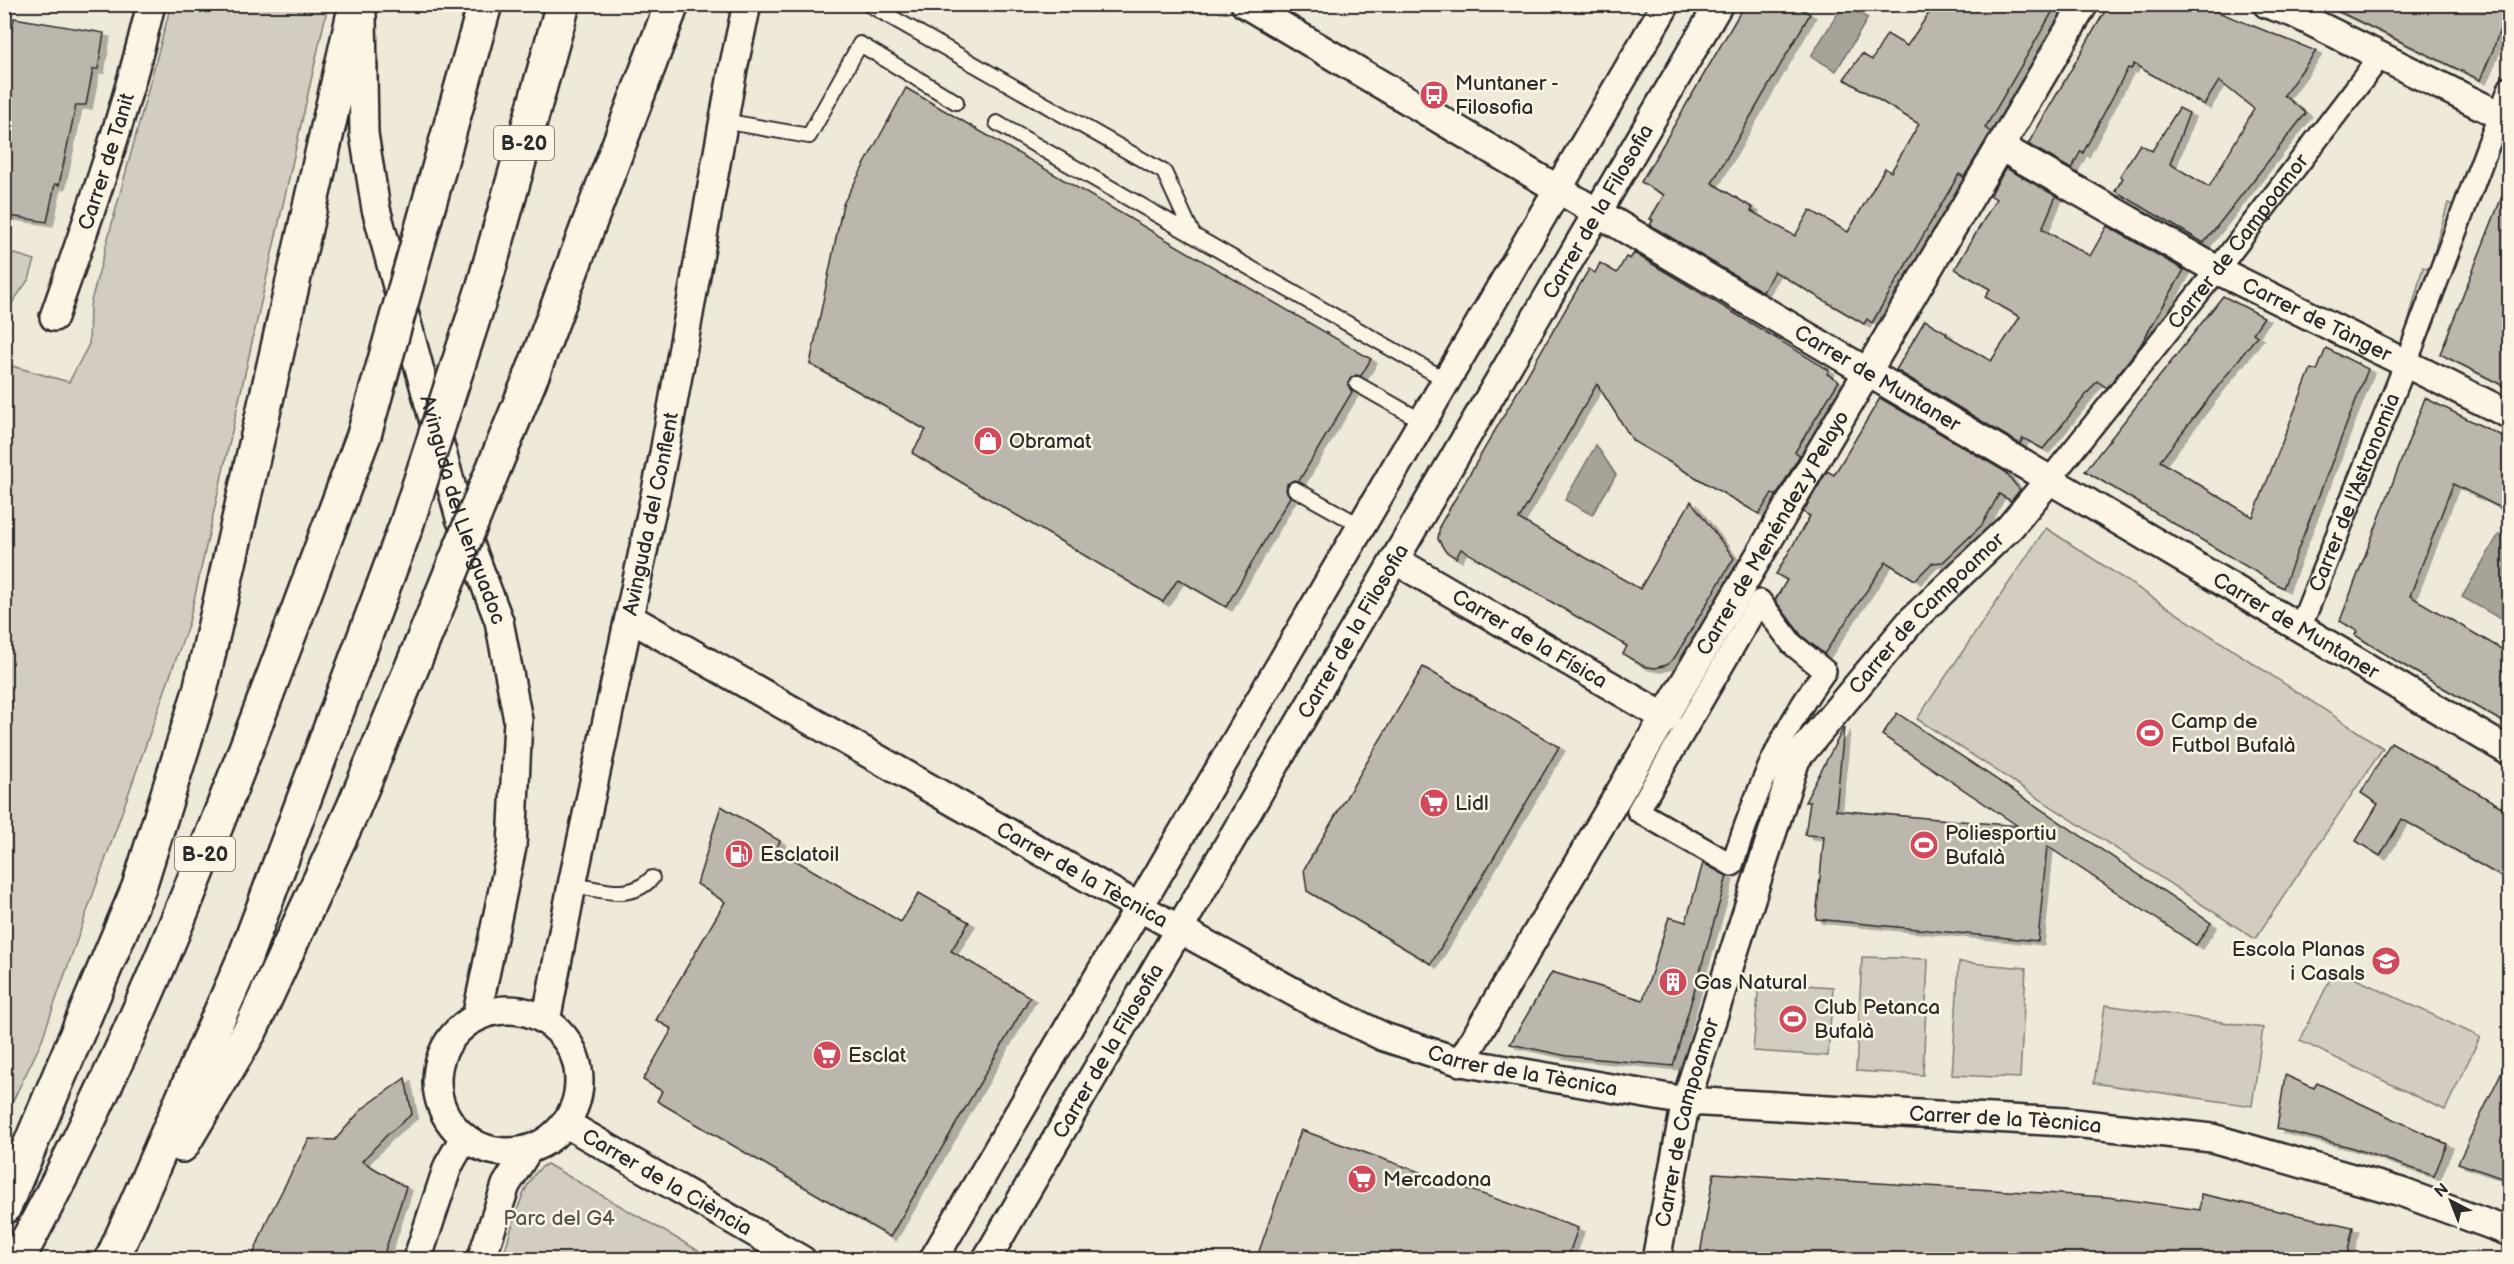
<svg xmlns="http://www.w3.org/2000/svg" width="2514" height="1264" viewBox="0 0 2514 1264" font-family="'Balsamiq Sans',sans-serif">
<defs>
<filter id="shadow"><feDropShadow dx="6" dy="4" stdDeviation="0" flood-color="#0004"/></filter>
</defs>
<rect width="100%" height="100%" fill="#efe9da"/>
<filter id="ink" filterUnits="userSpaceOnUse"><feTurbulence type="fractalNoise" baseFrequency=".0167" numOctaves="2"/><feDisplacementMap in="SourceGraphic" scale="12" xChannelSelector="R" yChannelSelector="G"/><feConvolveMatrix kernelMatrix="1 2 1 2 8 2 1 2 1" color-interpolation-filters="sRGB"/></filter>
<g filter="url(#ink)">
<g fill="#d2cdc0" stroke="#7e7c76" stroke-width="1.5">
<path d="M171,5H328L189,622L40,1045L5,1117V352L12,366L69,382L89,344L90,305Z"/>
<path d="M2448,203L2470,212L2453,272L2431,263Z"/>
<path d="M5,251L35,260L29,279L5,313Z"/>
<path d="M2423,267L2445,275L2424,343L2407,327Z"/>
<path d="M2046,528L2383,748L2255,939L1917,719Z"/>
<path d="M1862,957L1928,959L1923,1075L1856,1071Z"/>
<path d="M1959,962L2026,968L2020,1078L1952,1075Z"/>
<path d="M2335,969L2480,1037L2445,1110L2300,1041Z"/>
<path d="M1759,982L1833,987L1828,1056L1753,1051Z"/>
<path d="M2105,1005L2263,1028L2252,1106L2094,1083Z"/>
<path d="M547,1164L713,1259H502C511,1234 522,1175 547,1164Z"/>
</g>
<g fill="#a6a399" stroke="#75736d" stroke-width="1.5">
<path d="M1843,5L1868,18L1836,71L1811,56Z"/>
<path d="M1596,445L1616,475L1592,515L1565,500Z"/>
<path d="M2499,534L2509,539L2510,617L2505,615L2499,618L2462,597Z"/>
</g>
<g fill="#bcb7ac" stroke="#2b2b2b" stroke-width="1.5" filter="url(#shadow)">
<path d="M1745,4H1794L1810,14L1712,183L1753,208L1751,211L1795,236L1810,210L1848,232L1885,168L1891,172L1919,124L1844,79L1862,54L1872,60L1887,34L1907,46L1935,4H2057L1985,128L1991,132L1964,177L1959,174L1872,323L1867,319L1864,324L1774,271L1763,292L1650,225L1653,220L1650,219L1664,195L1641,182Z"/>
<path d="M2109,4H2198L2316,51L2284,95L2306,113L2204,243L2115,191L2123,178L2120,176L2140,144L2152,151L2179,108L2189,113L2170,164L2209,187L2254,109L2219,81L2204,105L2134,64L2131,69L2128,68L2083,153L2081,151L2071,169L2028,144Z"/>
<path d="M2323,4H2490L2506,11L2493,50L2480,80Z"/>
<path d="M14,18L104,33L98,69H93L86,105H76L59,185L55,184L47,222L4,215V54H8Z"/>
<path d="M906,88L1371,359L1361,376L1356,375L1350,379L1348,385L1352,392L1299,481L1294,480L1287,484L1286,490L1290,497L1226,607L1178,579L1163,602L912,453L926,430L810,364L843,204Z"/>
<path d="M2006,168L2056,196L2042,229L2067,243L2090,256L2107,226L2184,270L2140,346L2107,388L2097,381L2043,449L2023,438L2020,444L1896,370L1925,320L1947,333L1946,335L1991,361L2020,317L1985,297L1990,289L1955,269L1996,199L1990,195Z"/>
<path d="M2508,181L2510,182V389L2440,354Z"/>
<path d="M1634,253L1829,370L1827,374L1839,381L1795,452L1800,455L1776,496L1772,493L1759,514L1633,441L1597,384L1519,519L1640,589L1691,501L1734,558L1675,657L1667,665L1655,668L1643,666L1623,654L1627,646L1461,549L1456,558L1445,551L1438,539L1440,525L1589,269L1595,273L1600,263L1617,273L1626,257L1630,259Z"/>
<path d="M2223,296L2264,317L2253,333L2257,336L2160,461L2253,517L2308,376L2311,369L2317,371L2326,348L2368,369L2283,588L2085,471Z"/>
<path d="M1880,398L2004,471L2020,490L2011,501L1999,494L1982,525L1943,562L1932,563L1915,580L1886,562L1824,654L1801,635L1775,600L1787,580L1776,574L1810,516L1803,512L1827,471L1834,475Z"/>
<path d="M2425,398L2510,440V489L2501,508L2453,484L2410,596L2510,654V726L2398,662L2355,635L2357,631L2340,621Z"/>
<path d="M1423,667L1559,747L1431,964L1307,891L1304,869Z"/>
<path d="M1897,713L2211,923L2196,945L2047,846L2038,941L1816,919L1824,836L1805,835L1810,802H1805L1844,727L1836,810L2018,826L1882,735Z"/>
<path d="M2391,742L2510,812V882L2402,819L2380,856L2356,841L2378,804L2361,793Z"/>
<path d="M721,806L780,841L776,849L901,922L919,893L969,922L951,951L1030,997L890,1237L657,1101L662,1091L643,1080L672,1029L656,1020L725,902L697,884Z"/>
<path d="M1703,863L1727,876L1673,1066L1567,1056L1510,1044L1552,972L1643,1000L1669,917L1686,922Z"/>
<path d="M2510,1054V1181L2458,1163Z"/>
<path d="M2285,1075L2314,1088L2317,1083L2447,1144L2434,1176L2350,1147L2277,1129Z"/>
<path d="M405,1078L412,1114L387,1135L362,1161L406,1187L382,1260H251L268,1218L309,1139L335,1140L362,1109Z"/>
<path d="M1301,1130L1578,1228L1567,1260H1256Z"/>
<path d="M1714,1173L2107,1197L2200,1210L2201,1194L2353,1227L2346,1260H1699Z"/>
</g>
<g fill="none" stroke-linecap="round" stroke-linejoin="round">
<g stroke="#2b2b2b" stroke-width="18">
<g id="service">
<path d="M868,4L1164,172L1193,235"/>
<path d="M723,121L809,136L860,44L956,102"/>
<path d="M997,123L1446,380"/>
<path d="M1357,384L1422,421"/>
<path d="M1295,489L1361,526"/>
<path d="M572,885C602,889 629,902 652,878"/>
</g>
</g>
<g stroke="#2b2b2b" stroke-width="26">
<g id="pedestrian">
<path id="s1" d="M2050,479L2217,270L2379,58"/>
<path d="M1760,601L1792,644L1825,671C1781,730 1755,795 1732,865L1638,811Z"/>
<path id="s2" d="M2300,628L2406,363L2510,87"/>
</g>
</g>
<g stroke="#2b2b2b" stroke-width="32">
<g id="minor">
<path id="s3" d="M1245,4L2510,752"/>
<path d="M2267,4L2293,13L2510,120"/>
<path id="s4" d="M362,15L364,134L376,209L460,518L499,621L518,720L512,847L476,1018"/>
<path id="s5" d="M2001,147L2217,270L2510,415"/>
<path id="s6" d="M54,317C90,214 126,111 151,4"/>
<path id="s7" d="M1395,560L1666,718"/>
<path id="s8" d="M630,618L1139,907L1312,1002L1384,1037L1461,1062L1686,1101L2065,1122L2212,1138L2401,1192L2510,1232"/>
<circle cx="508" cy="1081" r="71"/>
<path id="s9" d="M546,1021L572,885L664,453L733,69L747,4"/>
<path id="s10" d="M1461,1062L2084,4"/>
<path id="s11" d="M565,1123L802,1260"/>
<path d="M417,1260L448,1166L464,1138"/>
<path d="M481,1260L506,1185L528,1150"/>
<path d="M933,1260L1666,4"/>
<path id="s12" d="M986,1260L1719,4"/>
<path id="s13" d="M1656,1260L1686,1101L1796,759L1912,620L2010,527L2050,479"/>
</g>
</g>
<g stroke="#2b2b2b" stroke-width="38">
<g id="motorway">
<path d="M432,193L485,4"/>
<path d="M485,282L563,4"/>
<path d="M533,372L672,4"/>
<path d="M182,1145L251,1029L353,809L434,614"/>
<path d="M4,1207L139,887L200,691L356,4"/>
<path d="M17,1260C161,998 258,714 364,435"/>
<path d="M112,1260L245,957L406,526"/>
</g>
</g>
<use href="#service" stroke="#fcf5e5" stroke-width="14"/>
<use href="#pedestrian" stroke="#fcf5e5" stroke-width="21"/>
<use href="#minor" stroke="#fcf5e5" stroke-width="27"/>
<use href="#motorway" stroke="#fcf5e5" stroke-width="33"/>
<g stroke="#2b2b2b" stroke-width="38" stroke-linecap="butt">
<g id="motorway-bridge">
<path d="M364,435L432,193"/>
<path d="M406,526L485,282"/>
<path d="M434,614L533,372"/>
</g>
</g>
<use href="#motorway-bridge" stroke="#fcf5e5" stroke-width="33"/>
</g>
</g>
<defs>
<g id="bus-disc" transform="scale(1.5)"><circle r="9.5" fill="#d1495b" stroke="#fcf5e5"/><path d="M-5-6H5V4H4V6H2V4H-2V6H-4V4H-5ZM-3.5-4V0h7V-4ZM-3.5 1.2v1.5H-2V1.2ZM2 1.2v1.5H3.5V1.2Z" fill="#fff"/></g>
<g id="shop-disc" transform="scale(1.5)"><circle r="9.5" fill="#d1495b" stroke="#fcf5e5"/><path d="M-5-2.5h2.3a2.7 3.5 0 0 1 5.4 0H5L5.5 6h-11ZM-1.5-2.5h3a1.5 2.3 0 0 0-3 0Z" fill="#fff"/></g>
<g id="stadium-disc" transform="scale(1.5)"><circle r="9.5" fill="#d1495b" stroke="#fcf5e5"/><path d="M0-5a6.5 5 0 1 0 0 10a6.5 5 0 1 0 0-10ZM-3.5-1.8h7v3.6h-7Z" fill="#fff"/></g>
<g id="supermarket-disc" transform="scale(1.5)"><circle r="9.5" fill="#d1495b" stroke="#fcf5e5"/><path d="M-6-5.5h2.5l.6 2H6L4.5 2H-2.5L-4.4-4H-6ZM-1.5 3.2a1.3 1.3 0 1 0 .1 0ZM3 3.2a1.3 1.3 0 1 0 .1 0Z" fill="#fff"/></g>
<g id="fuel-disc" transform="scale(1.5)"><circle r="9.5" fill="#d1495b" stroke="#fcf5e5"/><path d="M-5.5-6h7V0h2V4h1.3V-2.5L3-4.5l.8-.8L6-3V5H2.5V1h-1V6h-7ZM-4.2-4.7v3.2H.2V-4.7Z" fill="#fff"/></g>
<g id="school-disc" transform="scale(1.5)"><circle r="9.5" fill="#d1495b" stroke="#fcf5e5"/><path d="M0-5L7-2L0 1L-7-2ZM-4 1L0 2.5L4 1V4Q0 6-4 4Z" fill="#fff"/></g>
<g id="building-disc" transform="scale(1.5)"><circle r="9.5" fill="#d1495b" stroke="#fcf5e5"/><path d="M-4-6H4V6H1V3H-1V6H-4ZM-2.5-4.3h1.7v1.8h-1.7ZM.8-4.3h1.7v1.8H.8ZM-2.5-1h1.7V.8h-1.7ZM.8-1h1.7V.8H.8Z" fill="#fff"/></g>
</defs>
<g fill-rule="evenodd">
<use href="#bus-disc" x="1434" y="95"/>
<use href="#shop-disc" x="988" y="441"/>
<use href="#stadium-disc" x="2150" y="733"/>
<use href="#supermarket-disc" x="1434" y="803"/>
<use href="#stadium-disc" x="1924" y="845"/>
<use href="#fuel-disc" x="739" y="854"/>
<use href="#school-disc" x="2386" y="961"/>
<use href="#building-disc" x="1673" y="982"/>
<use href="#stadium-disc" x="1793" y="1019"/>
<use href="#supermarket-disc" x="827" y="1055"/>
<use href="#supermarket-disc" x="1362" y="1179"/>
</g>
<g text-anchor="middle" stroke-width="5" stroke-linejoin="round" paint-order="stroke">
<g fill="#fcf5e5" stroke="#6a6863" stroke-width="1.5">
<rect x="494" y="126" width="60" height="34" rx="4.5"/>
<rect x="175" y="837" width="60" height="34" rx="4.5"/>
</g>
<g font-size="20" font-weight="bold" fill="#2b2b2b">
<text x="524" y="150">B-20</text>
<text x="205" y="861">B-20</text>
</g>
<g font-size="21" fill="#2b2b2b" stroke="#fcf5e5" text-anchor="start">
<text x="1455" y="90">Muntaner -<tspan x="1455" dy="24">Filosofia</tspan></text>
<text x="1009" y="448">Obramat</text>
<text x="2171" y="728">Camp de<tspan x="2171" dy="24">Futbol Bufalà</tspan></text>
<text x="1455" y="810">Lidl</text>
<text x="1945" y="840">Poliesportiu<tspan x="1945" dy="24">Bufalà</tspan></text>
<text x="760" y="861">Esclatoil</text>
<text x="2365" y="956" text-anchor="end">Escola Planas<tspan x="2365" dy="24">i Casals</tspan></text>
<text x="1694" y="989">Gas Natural</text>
<text x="1814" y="1014">Club Petanca<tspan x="1814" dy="24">Bufalà</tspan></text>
<text x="848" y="1062">Esclat</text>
<text x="1383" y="1186">Mercadona</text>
</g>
<g font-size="21" fill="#2b2b2b" stroke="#fcf5e5">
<text dy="7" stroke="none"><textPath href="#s6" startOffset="164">Carrer de Tanit</textPath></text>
<text dy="7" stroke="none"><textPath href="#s12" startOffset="1214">Carrer de la Filosofia</textPath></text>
<text dy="7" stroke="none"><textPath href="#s1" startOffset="303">Carrer de Campoamor</textPath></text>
<text dy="7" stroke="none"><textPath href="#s5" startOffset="360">Carrer de Tànger</textPath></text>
<text dy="7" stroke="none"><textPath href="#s3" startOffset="735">Carrer de Muntaner</textPath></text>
<text dy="7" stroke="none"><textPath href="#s2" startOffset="146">Carrer de l'Astronomia</textPath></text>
<text dy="7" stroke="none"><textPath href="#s4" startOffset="508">Avinguda del Llenguadoc</textPath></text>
<text dy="7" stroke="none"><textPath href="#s9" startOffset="518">Avinguda del Conflent</textPath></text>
<text dy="7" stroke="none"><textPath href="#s10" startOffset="614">Carrer de Menéndez y Pelayo</textPath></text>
<text dy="7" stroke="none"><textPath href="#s13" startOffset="717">Carrer de Campoamor</textPath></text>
<text dy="7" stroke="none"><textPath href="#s3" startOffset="1221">Carrer de Muntaner</textPath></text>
<text dy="7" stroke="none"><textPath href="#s12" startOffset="728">Carrer de la Filosofia</textPath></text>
<text dy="7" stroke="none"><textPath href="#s7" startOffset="156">Carrer de la Física</textPath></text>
<text dy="7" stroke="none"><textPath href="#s8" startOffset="520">Carrer de la Tècnica</textPath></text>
<text dy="7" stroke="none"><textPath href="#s12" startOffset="242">Carrer de la Filosofia</textPath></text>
<text dy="7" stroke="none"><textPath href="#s8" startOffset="1006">Carrer de la Tècnica</textPath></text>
<text dy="7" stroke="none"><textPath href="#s8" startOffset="1492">Carrer de la Tècnica</textPath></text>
<text dy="7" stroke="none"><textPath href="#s13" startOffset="141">Carrer de Campoamor</textPath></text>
<text dy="7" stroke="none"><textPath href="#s11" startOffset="118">Carrer de la Ciència</textPath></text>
</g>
<g font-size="21" fill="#555450" stroke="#fcf5e5">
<text x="559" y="1225">Parc del G4</text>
</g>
</g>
<rect width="2514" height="1264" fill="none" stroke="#fcf5e5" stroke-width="24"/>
<rect x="12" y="12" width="2490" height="1240" fill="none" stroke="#2b2b2b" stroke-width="2" filter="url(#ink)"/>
<g transform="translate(2451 1201) rotate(318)" stroke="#fcf5e5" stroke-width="4.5" paint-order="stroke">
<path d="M0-4.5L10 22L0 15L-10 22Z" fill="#2b2b2b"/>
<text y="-9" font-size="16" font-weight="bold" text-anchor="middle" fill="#2b2b2b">N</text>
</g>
</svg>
